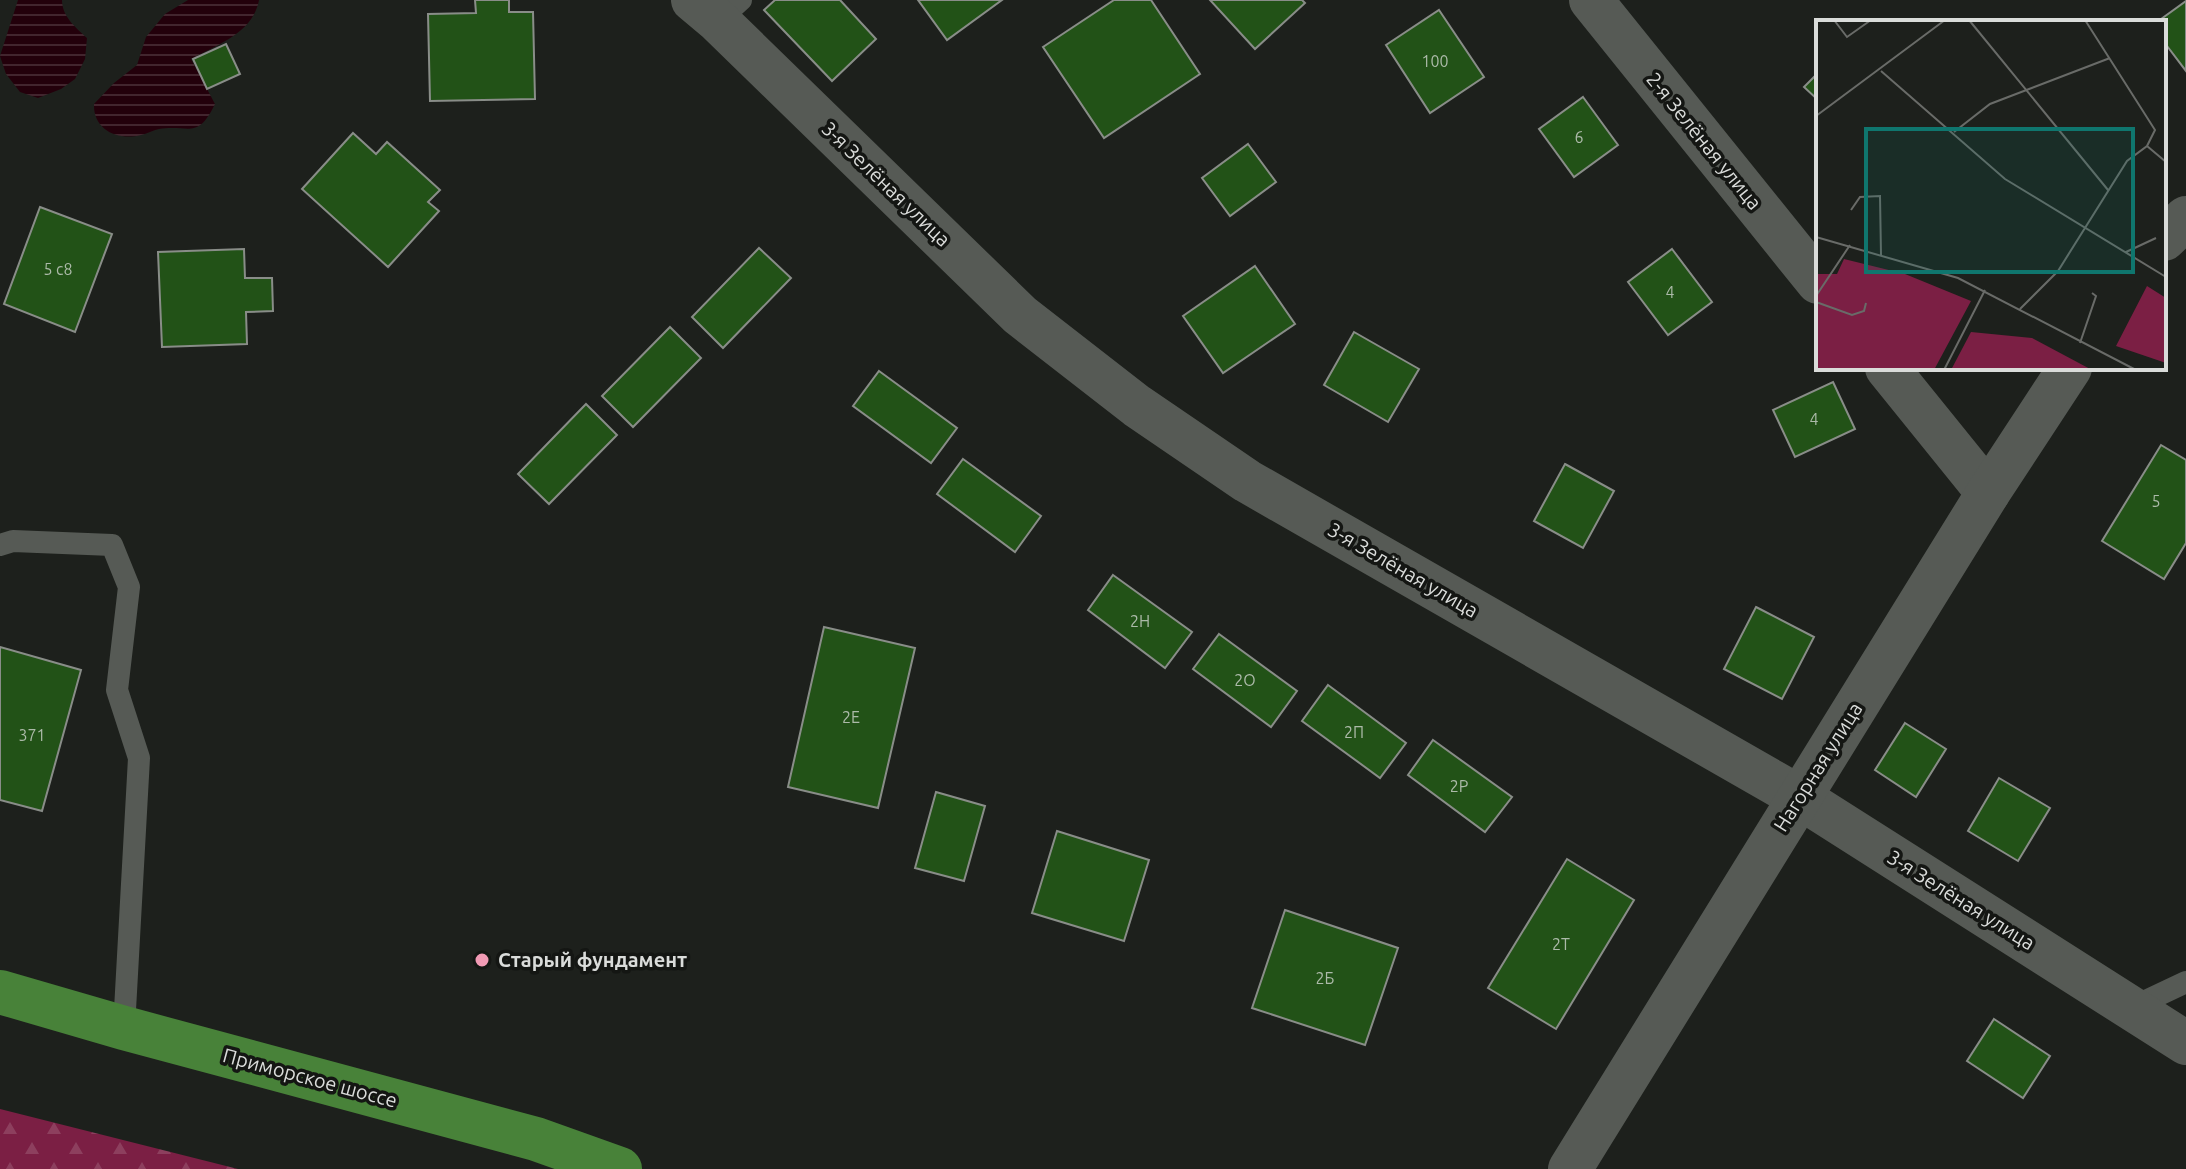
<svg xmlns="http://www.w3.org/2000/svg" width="2186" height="1169" viewBox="0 0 2186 1169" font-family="Ubuntu,sans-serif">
<defs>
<pattern id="forest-firs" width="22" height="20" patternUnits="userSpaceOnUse" patternTransform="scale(2)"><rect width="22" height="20" fill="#7b1f44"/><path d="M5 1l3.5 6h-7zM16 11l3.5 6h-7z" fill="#8d3f5e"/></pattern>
<pattern id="water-rules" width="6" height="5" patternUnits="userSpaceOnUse" patternTransform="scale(2)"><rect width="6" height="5" fill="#23000b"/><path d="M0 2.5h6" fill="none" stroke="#42252e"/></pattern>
</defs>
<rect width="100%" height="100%" fill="#1d201c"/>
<path fill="url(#forest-firs)" d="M0,1109L238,1169H0Z"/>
<g fill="url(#water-rules)">
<path d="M18,0H62C62,16 75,27 87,38L85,59L75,79L61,89L38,98L20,92L6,74L0,56Z"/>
<path d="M188,0H259C253,33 218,44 191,59L215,104C197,141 189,124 159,129C153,130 147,134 141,135C118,141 93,130 94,104L114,83L137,65L146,37L165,14Z"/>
</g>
<g fill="#225217" stroke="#898d88" stroke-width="2">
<path d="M475,0H509V12H533L535,99L430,101L428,14L476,13Z"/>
<path d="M775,0H840L876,39L832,81L764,10Z"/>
<path d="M918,0H1002L947,40Z"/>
<path d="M1114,0H1151L1200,74L1104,138L1043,47Z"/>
<path d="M1210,0H1302L1305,3L1255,49Z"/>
<path d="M2186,1V71L2164,42V22H2157Z"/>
<path d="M1439,10L1484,77L1430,113L1386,45Z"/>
<path d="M226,44L240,74L207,89L193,59Z"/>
<path d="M1818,73V100L1804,87Z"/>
<path d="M1583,97L1618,145L1574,177L1539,129Z"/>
<path d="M353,133L376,154L387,142L440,190L428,202L439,211L388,267L302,189Z"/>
<path d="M1248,144L1276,182L1230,216L1202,178Z"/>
<path d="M40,207L112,234L75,332L4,304Z"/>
<path d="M759,248L791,278L723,348L692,317Z"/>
<path d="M244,249L245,278H272L273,311L246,312L247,344L162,347L158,252Z"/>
<path d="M1672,249L1712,302L1668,335L1628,282Z"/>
<path d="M1255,266L1295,324L1223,373L1183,316Z"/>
<path d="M670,327L701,358L633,427L602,396Z"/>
<path d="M1354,332L1419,369L1388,422L1324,385Z"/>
<path d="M879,371L957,428L931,463L853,406Z"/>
<path d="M1833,382L1855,429L1795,457L1773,410Z"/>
<path d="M586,404L617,435L549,504L518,474Z"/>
<path d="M2161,445L2186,460V543L2164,579L2102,541Z"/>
<path d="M963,459L1041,516L1015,552L937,494Z"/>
<path d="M1565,464L1614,491L1583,548L1534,521Z"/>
<path d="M1113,575L1192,632L1165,668L1088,610Z"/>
<path d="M1756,607L1814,637L1782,699L1724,669Z"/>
<path d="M824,627L915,648L878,808L788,787Z"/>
<path d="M1219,634L1297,691L1271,727L1193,669Z"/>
<path d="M0,647L81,670L42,811L0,800Z"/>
<path d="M1328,685L1406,743L1380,778L1302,721Z"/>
<path d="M1905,723L1946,749L1916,797L1875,770Z"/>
<path d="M1433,740L1512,797L1485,832L1408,775Z"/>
<path d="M1999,778L2050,808L2018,861L1968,831Z"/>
<path d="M936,792L985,806L964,881L915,868Z"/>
<path d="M1057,831L1149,860L1124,941L1032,913Z"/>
<path d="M1567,859L1634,900L1556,1029L1488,988Z"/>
<path d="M1285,910L1398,948L1365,1045L1252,1008Z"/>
<path d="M1994,1019L2050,1056L2023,1098L1967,1061Z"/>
</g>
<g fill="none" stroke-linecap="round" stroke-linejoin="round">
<g stroke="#565a55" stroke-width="22">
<path d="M718,21L741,0"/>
<path d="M0,545L13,541L112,545L129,587L117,690L139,758L124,1028"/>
<path d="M2131,1008L2186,982"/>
</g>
<g stroke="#565a55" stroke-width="44">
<path d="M693,0L718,21L1020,315L1137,406L1247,481L1799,797L2186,1043"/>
<path d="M1591,0L1818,282"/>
<path d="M2164,239L2186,218"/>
<path d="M1887,368L1988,493"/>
<path d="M1570,1169L1988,493L2070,368"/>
</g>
<path stroke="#488239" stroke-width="44" d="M0,992L124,1028L536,1139L620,1169"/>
</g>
<circle fill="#f19ab4" stroke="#141613" stroke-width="3" cx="482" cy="960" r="8"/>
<g text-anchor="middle" stroke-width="7" stroke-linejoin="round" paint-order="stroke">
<g font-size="16" fill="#acbaa9">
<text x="1435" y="67">100</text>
<text x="1579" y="143">6</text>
<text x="58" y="275">5 с8</text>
<text x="1670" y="298">4</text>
<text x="1814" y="425">4</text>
<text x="2156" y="507">5</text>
<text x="1140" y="627">2Н</text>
<text x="1245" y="686">2О</text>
<text x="851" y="723">2Е</text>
<text x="1354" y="738">2П</text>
<text x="32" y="741">371</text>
<text x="1459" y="792">2Р</text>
<text x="1561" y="950">2Т</text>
<text x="1325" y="984">2Б</text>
</g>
<g font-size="20" fill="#dadcda" stroke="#141613">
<text transform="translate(1704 141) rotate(51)" y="7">2-я Зелёная улица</text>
<text transform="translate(886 184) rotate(44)" y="7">3-я Зелёная улица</text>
<text transform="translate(1403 570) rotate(30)" y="7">3-я Зелёная улица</text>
<text transform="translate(1818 767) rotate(-58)" y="7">Нагорная улица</text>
<text transform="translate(1961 900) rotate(32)" y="7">3-я Зелёная улица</text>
<text transform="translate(310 1078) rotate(15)" y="7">Приморское шоссе</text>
</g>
<g font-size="20" font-weight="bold" fill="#dadcda" stroke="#141613" text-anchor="start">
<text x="498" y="967">Старый фундамент</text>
</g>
</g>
<g transform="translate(1816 20)">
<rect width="350" height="350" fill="#1d201c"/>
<path d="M28,239L89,254L155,281L118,350H0V254H21ZM331,266L350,278V343L300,326ZM155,312L216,318L276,350H135Z" fill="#7b1f44"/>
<path fill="none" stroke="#696b68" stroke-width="2" d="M18,0L31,17L55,0M153,0L292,170M65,51L189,159L350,257M0,96L129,0M138,112L174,84L294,38M331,126L350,142M35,190L44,177L64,176L65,235M0,217L142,258L320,350M310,232L340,218M0,276L34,225M0,282L36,295L48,291L50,283M204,289L242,251L311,141L331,126L339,110L269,0M264,323L280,276L276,273M128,350L169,270"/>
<path fill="#0f766e" fill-opacity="0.15" stroke="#0f766e" stroke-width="4" d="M50,109H317V252H50Z"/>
<rect width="350" height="350" fill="none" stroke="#dadcda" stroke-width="4"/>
</g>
</svg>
